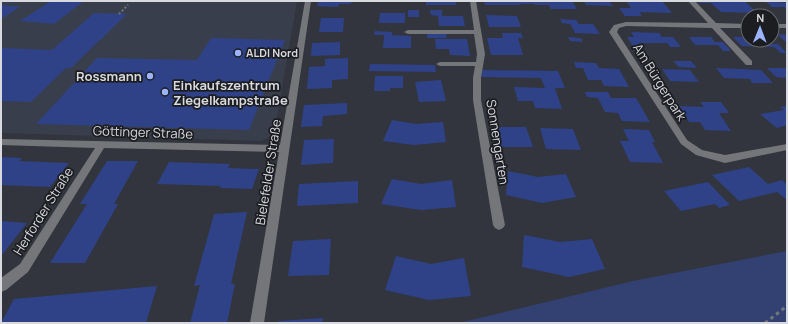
<svg xmlns="http://www.w3.org/2000/svg" width="788" height="324" viewBox="0 0 788 324" font-family="Manrope,sans-serif">
<rect width="100%" height="100%" fill="#32353d"/>
<path fill="#393e4c" d="M1,1H297L274,135L261,141L1,133Z"/>
<path fill="#324171" d="M787,251V323H459L633,281Z"/>
<g fill="#2f4287">
<path d="M51,1H84L54,24L20,21Z"/>
<path d="M318,1H352L351,4H339L338,7L317,6Z"/>
<rect x="426" y="1" width="30" height="4"/>
<path d="M484,1H572L577,9H551L549,5H535L534,4H519L520,5H485Z"/>
<path d="M584,1H609L613,6L586,5Z"/>
<path d="M626,1H662L672,13L639,12L642,16H625L619,8H631Z"/>
<path d="M697,1H744L758,13L721,12L711,3H699Z"/>
<path d="M765,1L787,3V9L784,7H772Z"/>
<path d="M1,5L20,7L1,19Z"/>
<rect x="408" y="10" width="11" height="7"/>
<path d="M430,10H442V16H463L465,26H439L438,16L431,15Z"/>
<path d="M94,13L127,14L71,68H66L31,102L1,101V48L52,50Z"/>
<path d="M380,13H405V23H379Z"/>
<path d="M486,15L517,16L521,27H489Z"/>
<path d="M321,18H344L343,32H319Z"/>
<path d="M560,19L576,20L579,24H593L600,34L575,33L570,24L562,23Z"/>
<path d="M375,31L392,32V35L411,36V48H383L384,35H374Z"/>
<path d="M631,32L659,33L662,37H673L681,47H670L668,43H638L642,48H634L627,37H634Z"/>
<path d="M502,33H521L523,38H518L523,55H491L487,38H503Z"/>
<path d="M427,34H446L447,38H427Z"/>
<path d="M777,34L787,35V43Z"/>
<path d="M568,37L581,38L583,42L570,41Z"/>
<path d="M689,37H711L715,42H723L731,51H723L718,45H695Z"/>
<path d="M733,37H748V40H767L771,44H778L787,53H781L774,47L742,46Z"/>
<path d="M211,38L285,40L249,130L36,124L97,58L197,60Z"/>
<path d="M435,39H467L470,56L450,55L449,49H436Z"/>
<path d="M340,42V55L311,56L312,43Z"/>
<path d="M348,58V79L332,80V88L307,89L309,67L325,66V59Z"/>
<path d="M673,61H691L697,68L679,67Z"/>
<path d="M574,62L596,63L599,68L619,69L629,87L604,86L601,80H588L583,68H576Z"/>
<path d="M370,64L435,65L436,72L369,71Z"/>
<path d="M716,68L761,70L773,83H752L750,79L724,78Z"/>
<path d="M767,68H787V78L776,77Z"/>
<path d="M662,69L690,70L699,82L670,81Z"/>
<path d="M481,70L558,71L565,88H555L562,109L535,108L533,101H518L514,87L545,88L541,78L482,77Z"/>
<path d="M375,76H403V88H390V91H374Z"/>
<path d="M441,80L446,101L419,102L415,82Z"/>
<path d="M585,92H608L611,98H636L650,122L622,121L618,113L605,112L598,98L587,97Z"/>
<path d="M700,102H721L729,113H719L731,131L705,130L700,122H689L679,106L704,107Z"/>
<path d="M347,103V114L323,116L322,126L301,127L304,105Z"/>
<path d="M787,106V125L777,128L760,114L784,110L780,107Z"/>
<path d="M392,120L416,124L443,122L446,142L414,145L383,141Z"/>
<path d="M494,127H526L533,147H499Z"/>
<path d="M540,128L573,129L581,150L546,149Z"/>
<path d="M623,129L649,130L655,142H652L663,163L630,162L620,141H629Z"/>
<path d="M334,139L333,163L301,165L304,140Z"/>
<path d="M1,157L22,158L19,161L69,163L50,187L1,185Z"/>
<path d="M107,161H138L114,204H118L85,263H50L87,204H80Z"/>
<path d="M169,162L230,164L228,168L259,169L252,189L220,188L221,186L157,184Z"/>
<path d="M749,167L768,184L782,180L787,185V200L777,192L739,201L712,175Z"/>
<path d="M508,171L538,177L566,174L576,197L542,203L506,195Z"/>
<path d="M392,179L421,184L452,180L456,207L421,210L381,204Z"/>
<path d="M358,181V203L297,206L299,184Z"/>
<path d="M708,182L730,205L719,208L715,204L681,211L664,191Z"/>
<path d="M247,212L231,284H235L227,323H190L200,285L194,286L214,214Z"/>
<path d="M1,221L27,223L1,256Z"/>
<path d="M524,235L560,242L592,239L605,269L569,277L522,267Z"/>
<path d="M331,239L329,275L288,276L293,241Z"/>
<path d="M396,256L431,264L464,258L471,296L429,300L385,290Z"/>
<path d="M157,286L146,323H1L14,299Z"/>
<path d="M323,318L322,323H279V321Z"/>
</g>
<g fill="none" stroke-linecap="round" stroke-linejoin="round">
<path stroke="#73757c" stroke-width="2" stroke-dasharray="2 2" stroke-linecap="butt" d="M119,14L128,5"/>
<path stroke="#73757c" stroke-width="3" stroke-dasharray="3.5 3.5" stroke-linecap="butt" d="M765,323L787,306"/>
<g fill="#75767a" fill-rule="evenodd">
<path d="M305,1H311L264,323H250L279,152L104,148L28,272L6,290L1,292V278L20,264L95,148L1,145V139L280,145Z"/>
<path d="M470,1H476L485,54L481,78V100L505,225L503,228L499,230L495,228L493,225L473,100V78L475,66H440L436,64L440,62H476L477,54L474,34H408L404,32L408,30H474Z"/>
<path d="M688,1H695L716,23L748,24V28H720L752,61V65H746L712,28L626,26L619,28L617,32L687,140L702,150L725,155L787,144V150L725,163L696,155L681,144L609,32L614,25L626,22L708,23Z"/>
<rect x="772" y="24" width="15" height="4"/>
</g>
</g>
<g fill="#9bb4fd" stroke="#1b1d20" stroke-width="1.5">
<circle cx="238" cy="53" r="4"/>
<circle cx="150" cy="76" r="4"/>
<circle cx="165" cy="92" r="4"/>
</g>
<g text-anchor="middle" stroke-width="3.5" stroke-linejoin="round" paint-order="stroke">
<g font-size="11" font-weight="bold" fill="#d8dadf" stroke="#1b1d20" text-anchor="start">
<text x="246" y="57">ALDI Nord</text>
</g>
<g font-size="13" font-weight="bold" fill="#d8dadf" stroke="#1b1d20" text-anchor="end">
<text x="142" y="81">Rossmann</text>
<text x="173" y="90" text-anchor="start">Einkaufszentrum<tspan x="173" dy="15">Ziegelkampstraße</tspan></text>
</g>
<g font-size="13" fill="#d8dadf" stroke="#1b1d20">
<text transform="translate(660 82) rotate(58)" y="5">Am Bürgerpark</text>
<text transform="translate(143 132) rotate(2)" y="5">Göttinger Straße</text>
<text transform="translate(498 142) rotate(81)" y="5">Sonnengarten</text>
<text transform="translate(268 172) rotate(-81)" y="5">Bielefelder Straße</text>
<text transform="translate(43 211) rotate(-58)" y="5">Herforder Straße</text>
</g>
</g>
<rect width="788" height="324" fill="none" stroke="#d8dadf" stroke-width="4"/>
<g transform="translate(760 28) rotate(1)"><circle r="19" fill="#1b1d20" stroke="#67696c"/>
<path d="M0-3L7 15L0 10L-7 15Z" fill="#9bb4fd"/>
<text y="-6" font-size="11" font-weight="bold" text-anchor="middle" fill="#d8dadf">N</text>
</g>
</svg>
